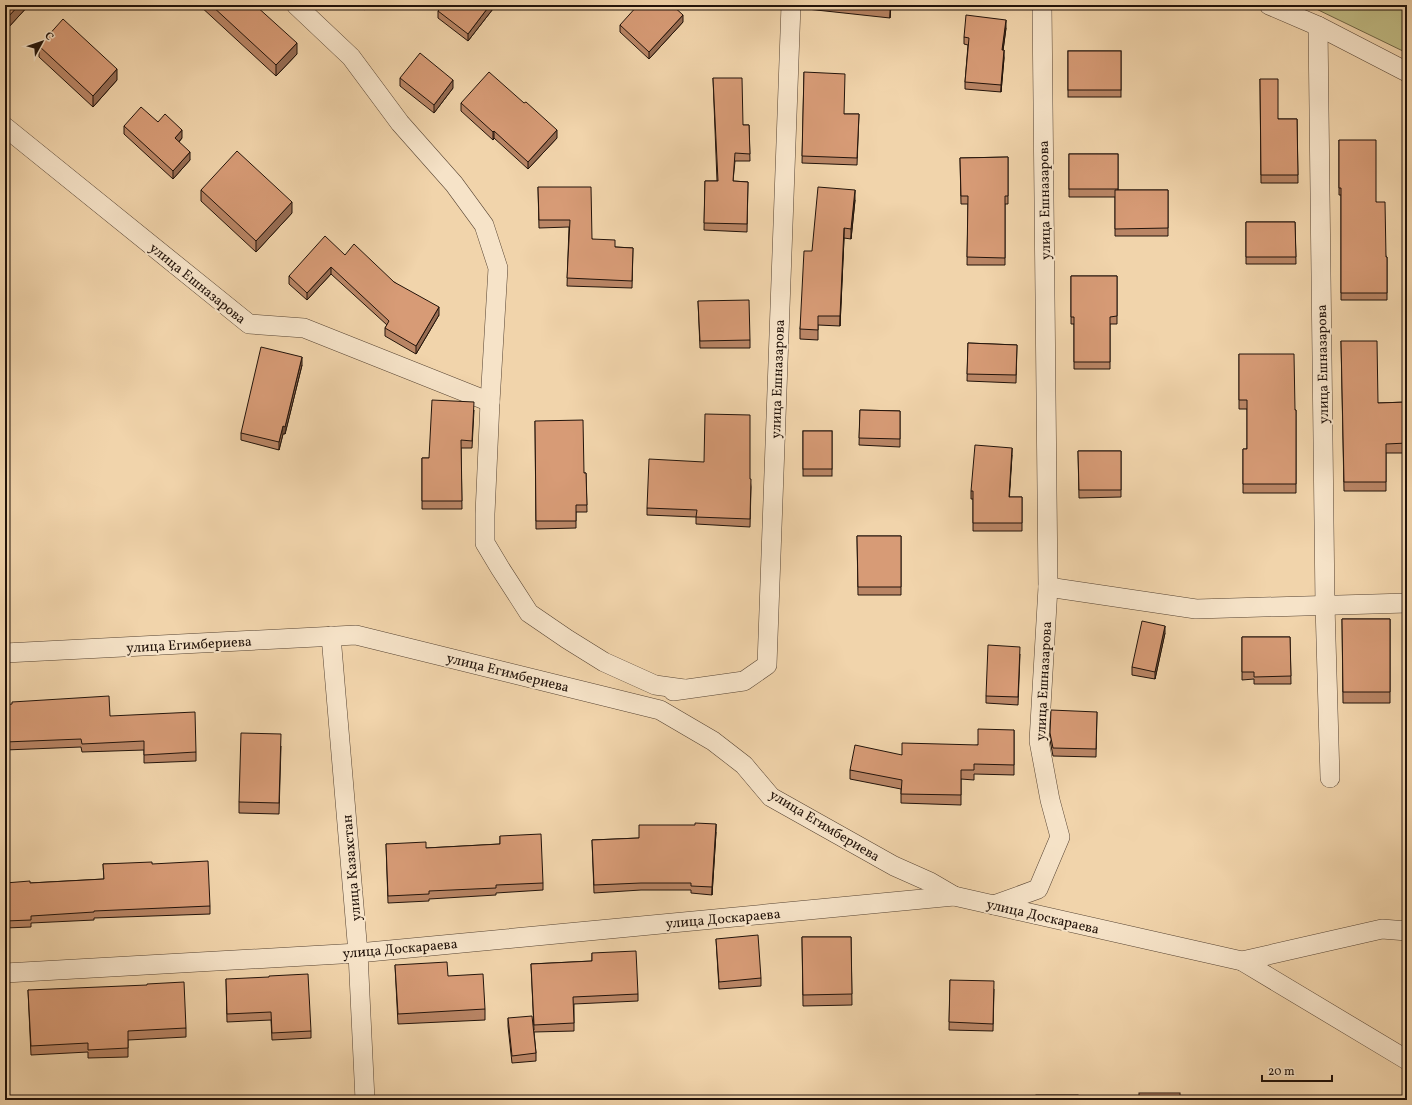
<svg xmlns="http://www.w3.org/2000/svg" width="1412" height="1105" viewBox="0 0 1412 1105" font-family="Vollkorn,serif">
<rect width="100%" height="100%" fill="#f1d4ab"/>
<filter id="stains"><feTurbulence type="fractalNoise" baseFrequency=".005" numOctaves="4"/><feColorMatrix values="0 0 0 0 .2 0 0 0 0 .09 0 0 0 0 .02 0 0 0 .5 -.17"/></filter>
<radialGradient id="worn" r=".72"><stop offset=".6" stop-color="#630" stop-opacity="0"/><stop offset="1" stop-color="#630" stop-opacity=".3"/></radialGradient>
<path fill="#c0bb84" stroke="#716747" d="M1308,5H1407V53Z"/>
<g fill="none" stroke-linecap="round" stroke-linejoin="round">
<g stroke="#564332" stroke-width="20">
<g id="street">
<path d="M296,5L351,57L400,123L454,184L484,225L498,268L490,402L485,514V543L500,568L529,613L567,639L604,662L655,685L684,689"/>
<path d="M1269,5L1318,26L1407,72"/>
<path d="M1318,26L1325,605L1330,778"/>
<path d="M5,127L249,324L304,328L490,402"/>
<path d="M1048,587L1196,609L1407,603"/>
<path d="M331,636L358,953L365,1100"/>
<path d="M5,653L356,635L660,710L713,741L744,765L771,797L894,866L930,882L954,896"/>
<path d="M673,691L744,681L767,665L791,5"/>
<path d="M994,905L1038,889L1060,837L1050,800L1039,741L1048,587L1042,5"/>
<path d="M1242,961L1382,929L1407,931"/>
<path d="M5,973L358,953L954,896L1242,961L1407,1060"/>
</g>
</g>
<use href="#street" stroke="#f6e3c8" stroke-width="19"/>
</g>
<g fill="#b98565" stroke="#22130a">
<path d="M5,5H29L7,29L5,27Z"/>
<path d="M199,5H255L297,54L276,76Z"/>
<path d="M359,5H370L365,10Z"/>
<path d="M496,5L468,41L438,18V11Z"/>
<path d="M807,5H891L890,18L807,9Z"/>
<path d="M683,22L649,59L620,32V25Z"/>
<path d="M1006,28L1003,50L1004,58L1001,92L965,89V82L968,45L964,44V37Z"/>
<path d="M39,46L117,80L93,107L39,57Z"/>
<rect x="1068" y="51" width="53" height="46"/>
<path d="M804,72L844,114H859L857,165L802,163Z"/>
<path d="M400,78L453,88L434,113L400,86Z"/>
<path d="M713,78L743,125H749L750,161H735L733,181L748,182L747,232L704,230L705,181H717Z"/>
<path d="M1260,79L1278,119H1297L1298,183H1261Z"/>
<path d="M461,103L557,138L528,169L494,138L493,140L461,111Z"/>
<path d="M158,122L182,138L179,142L190,160L173,179L124,134V126Z"/>
<path d="M1339,140L1376,202L1386,257H1387V300H1341V195H1339Z"/>
<path d="M1069,154H1118V190H1168V236H1115V197H1069Z"/>
<path d="M1008,157V204H1005V265H967L968,204H961L960,158Z"/>
<path d="M538,187L592,239L615,247L633,248L632,288L567,286L569,227L539,228Z"/>
<path d="M201,190L292,213L256,252L201,201Z"/>
<path d="M855,200L851,239L844,238L840,326L818,325V340L800,339V329L812,251Z"/>
<path d="M1246,222H1295L1296,264H1246Z"/>
<path d="M345,255L394,282L439,315L416,354L385,336V328L387,325L331,274L307,300L289,284V276Z"/>
<path d="M1071,276H1117V324H1110V369H1074V324H1071Z"/>
<path d="M698,301L750,340V348H700Z"/>
<path d="M1341,341L1378,403L1407,402V453H1386V491H1344Z"/>
<path d="M968,343L1017,345L1016,383L967,381Z"/>
<path d="M1239,354L1295,410H1296V493H1243V449H1247V409H1239Z"/>
<path d="M302,365L285,434H283L279,450L241,440V433Z"/>
<path d="M474,410L472,448H461L462,509H422V458H429Z"/>
<path d="M860,410L900,411V447L859,445Z"/>
<path d="M535,421L584,473H586L587,512H576V528L536,529Z"/>
<rect x="803" y="431" width="29" height="45"/>
<path d="M1078,451H1121V497L1079,498Z"/>
<path d="M1012,455L1009,497H1022V531H973V499H971V491Z"/>
<path d="M750,479L751,487L750,527L696,524V517L647,515V508Z"/>
<path d="M857,536H901V595H858Z"/>
<path d="M1342,619H1390V703H1343Z"/>
<path d="M1165,633L1155,679L1132,675V667Z"/>
<path d="M1242,637H1290L1291,684H1254V679L1242,680Z"/>
<path d="M1020,654L1018,705L986,703V696Z"/>
<path d="M5,705L110,716L196,752V761L144,763V750L82,752L81,747L5,750Z"/>
<path d="M1097,712L1096,757L1053,756L1050,740V733Z"/>
<path d="M1014,730V775L974,774V780L961,779V805L901,803V789L850,779V770L902,755L978,745Z"/>
<path d="M281,746L279,814L239,813V802Z"/>
<path d="M716,832L712,895L691,893V890H641L594,893L592,840L639,838Z"/>
<path d="M500,836L543,883V890L496,893V895L429,899V901L388,903L386,844L426,848L500,844Z"/>
<path d="M103,864H152L210,906V914L94,918V920L31,923V927L5,928V883H30L104,879Z"/>
<path d="M802,937H851L852,1005L803,1006Z"/>
<path d="M716,939L761,978V986L719,989Z"/>
<path d="M592,953L638,994V1001L574,1004V1031L534,1032L536,1053V1061L512,1063L508,1026V1018L534,1030L531,964L592,961Z"/>
<path d="M395,965L448,976L485,1009V1020L398,1024Z"/>
<path d="M226,979L311,1031V1038L272,1040L271,1020L227,1022Z"/>
<path d="M950,980L994,989L993,1031L949,1030Z"/>
<path d="M28,990L186,1028V1037L128,1040V1057L88,1058V1052L31,1055Z"/>
</g>
<g fill="#966c53" stroke="#22130a">
<path d="M19,5H29L7,29V18Z"/>
<path d="M365,5H370L365,10Z"/>
<path d="M490,5H496L468,41V34Z"/>
<path d="M890,5H891L890,18Z"/>
<path d="M683,15V22L649,59V52Z"/>
<path d="M1006,20V28L1002,58V50Z"/>
<path d="M297,43V54L276,76V65Z"/>
<path d="M1004,50V58L1001,92V85Z"/>
<path d="M117,69V80L93,107V96Z"/>
<path d="M453,80V88L434,113V105Z"/>
<path d="M182,130V138L175,146V138Z"/>
<path d="M557,130V138L528,169V162Z"/>
<path d="M494,131V138L493,140V132Z"/>
<path d="M190,152V160L173,179V171Z"/>
<path d="M855,190V200L851,239V229Z"/>
<path d="M292,202V213L256,252V241Z"/>
<path d="M844,228V238L840,326V316Z"/>
<path d="M331,267V274L307,300V293Z"/>
<path d="M439,307V315L416,354V346Z"/>
<path d="M302,357V365L285,434V427Z"/>
<path d="M283,426V434L279,450V442Z"/>
<path d="M1012,448V455L1009,504V497Z"/>
<path d="M1165,626V633L1155,679V672Z"/>
<path d="M716,824V832L712,895V887Z"/>
</g>
<g fill="#d79b76" stroke="#22130a">
<path d="M5,5H19L7,18L5,16Z"/>
<path d="M211,5H255L297,43L276,65Z"/>
<path d="M443,5H490L468,34L438,11Z"/>
<path d="M638,5H672L683,15L649,52L620,25Z"/>
<path d="M868,5H890V7Z"/>
<path d="M966,15L1006,20L1002,50H1004L1001,85L965,82L969,38L964,37Z"/>
<path d="M63,19L117,69L93,96L39,46Z"/>
<rect x="1068" y="51" width="53" height="39"/>
<path d="M420,53L453,80L434,105L400,78Z"/>
<path d="M489,72L524,103L526,102L557,130L528,162L494,131L493,132L461,103Z"/>
<path d="M804,72L845,74L844,114H859L857,158L802,156Z"/>
<path d="M713,78H742L743,125H749L750,154L735,153L733,181L748,182L747,224L704,223L705,181H718Z"/>
<path d="M1260,79H1278V119H1297L1298,175H1261Z"/>
<path d="M141,107L158,122L165,114L182,130L175,138L190,152L173,171L124,126Z"/>
<path d="M1339,140H1376V202H1385L1386,257H1387V293H1341V188H1339Z"/>
<path d="M237,151L292,202L256,241L201,190Z"/>
<rect x="1069" y="154" width="49" height="35"/>
<path d="M1008,157V196H1005V258L967,257L968,196H961L960,158Z"/>
<path d="M538,187H591L592,239L615,240V247L633,248L632,281L567,278L570,220H539Z"/>
<path d="M818,187L855,190L851,229L844,228L840,316H818V330L800,329L804,251H812Z"/>
<path d="M1115,190H1168V228L1115,229Z"/>
<path d="M1246,222H1295L1296,257H1246Z"/>
<path d="M325,236L345,255L354,244L394,282L439,307L416,346L385,328L389,321L331,267L307,293L289,276Z"/>
<path d="M1071,276H1117V316L1110,317V362H1074V317H1071Z"/>
<path d="M749,300L750,340L700,341L698,301Z"/>
<path d="M1341,341H1377L1378,403L1407,402V443L1386,444V482H1344Z"/>
<path d="M968,343L1017,345L1016,375L967,374Z"/>
<path d="M261,347L302,357L285,427L283,426L279,442L241,433Z"/>
<path d="M1239,354H1294L1295,410H1296V484H1243V449H1247V400H1239Z"/>
<path d="M432,400L474,402L472,441L461,440L462,501H422V458H429Z"/>
<path d="M860,410L900,411V439L859,438Z"/>
<path d="M705,414L750,415V479H751L750,519L696,517L697,510L647,508L649,459L704,462Z"/>
<path d="M583,420L584,473H586L587,505H576V521H536L535,421Z"/>
<rect x="803" y="431" width="29" height="38"/>
<path d="M975,445L1012,448L1009,497H1022V523H973V491H971Z"/>
<path d="M1078,451H1121V490H1079Z"/>
<path d="M857,536H901V587H858Z"/>
<path d="M1342,619H1390V692H1343Z"/>
<path d="M1142,621L1165,626L1155,672L1132,667Z"/>
<path d="M1242,637H1290L1291,676L1254,677V672H1242Z"/>
<path d="M988,645L1020,647L1018,697L986,696Z"/>
<path d="M109,696L110,716L195,712L196,752L144,755V741L82,744L81,739L5,742V705L12,704V702Z"/>
<path d="M1051,710L1097,712L1096,749L1053,748L1050,733Z"/>
<path d="M978,729L1014,730V765L974,764V770H961V795L901,794L902,780L850,770L855,745L902,755V743L978,745Z"/>
<path d="M241,733L281,734L279,803L239,802Z"/>
<path d="M695,823L716,824L712,887L691,886V883H641L594,885L592,840L639,838V825H695Z"/>
<path d="M541,834L543,883L496,885V888L429,891V894L388,896L386,844L426,842V848L500,844V836Z"/>
<path d="M208,861L210,906L94,911V912L31,916V920L5,921V883L30,881V883L104,879L103,864L152,862V864Z"/>
<path d="M758,935L761,978L719,982L716,939Z"/>
<path d="M802,937H851L852,994L803,995Z"/>
<path d="M636,951L638,994L573,997L574,1023L534,1025L531,964L592,961V953Z"/>
<path d="M447,962L448,976L483,974L485,1009L398,1014L395,965Z"/>
<path d="M308,974L311,1031L272,1033L271,1012L227,1014L226,979L269,977V976Z"/>
<path d="M950,980L994,981L993,1024L949,1022Z"/>
<path d="M184,982L186,1028L128,1031V1048L88,1050V1043L31,1046L28,990L147,985V984Z"/>
<path d="M532,1016L536,1053L512,1056L508,1018Z"/>
<rect x="1139" y="1093" width="41" height="7"/>
<rect x="1036" y="1095" width="42" height="5"/>
</g>
<g text-anchor="middle" stroke-width="4" stroke-linejoin="round" paint-order="stroke">
<g font-size="14" fill="#22130a" stroke="#f6e3c8">
<text transform="translate(1044 200) rotate(-91)" y="5">улица Ешназарова</text>
<text transform="translate(198 283) rotate(39)" y="5">улица Ешназарова</text>
<text transform="translate(1322 364) rotate(-91)" y="5">улица Ешназарова</text>
<text transform="translate(777 379) rotate(-88)" y="5">улица Ешназарова</text>
<text transform="translate(189 644) rotate(-3)" y="5">улица Егимбериева</text>
<text transform="translate(508 672) rotate(14)" y="5">улица Егимбериева</text>
<text transform="translate(1043 681) rotate(-87)" y="5">улица Ешназарова</text>
<text transform="translate(825 825) rotate(31)" y="5">улица Егимбериева</text>
<text transform="translate(351 868) rotate(-95)" y="5">улица Казахстан</text>
<text transform="translate(1043 916) rotate(13)" y="5">улица Доскараева</text>
<text transform="translate(723 918) rotate(-5)" y="5">улица Доскараева</text>
<text transform="translate(400 948) rotate(-5)" y="5">улица Доскараева</text>
</g>
</g>
<rect width="1412" height="1105" fill="none" stroke="#f1d4ab" stroke-width="20"/>
<rect x="6" y="6" width="1400" height="1093" fill="none" stroke="#22130a" stroke-width="2"/>
<rect x="10" y="10" width="1392" height="1085" fill="none" stroke="#22130a"/>
<g transform="translate(42 42) rotate(50)" stroke="#f6e3c8" stroke-width="3" paint-order="stroke">
<path d="M0-3L7 15L0 10L-7 15Z" fill="#22130a"/>
<text y="-6" font-size="11" font-weight="bold" text-anchor="middle" fill="#22130a">С</text>
</g>
<path d="M1262 1075v6h70v-6" fill="none" stroke="#22130a" stroke-width="2"/>
<text x="1268" y="1075" font-size="12" fill="#22130a" stroke="#f6e3c8" stroke-width="3" paint-order="stroke">20 m</text>
<rect width="100%" height="100%" filter="url(#stains)"/>
<rect width="100%" height="100%" fill="url(#worn)"/>
</svg>
